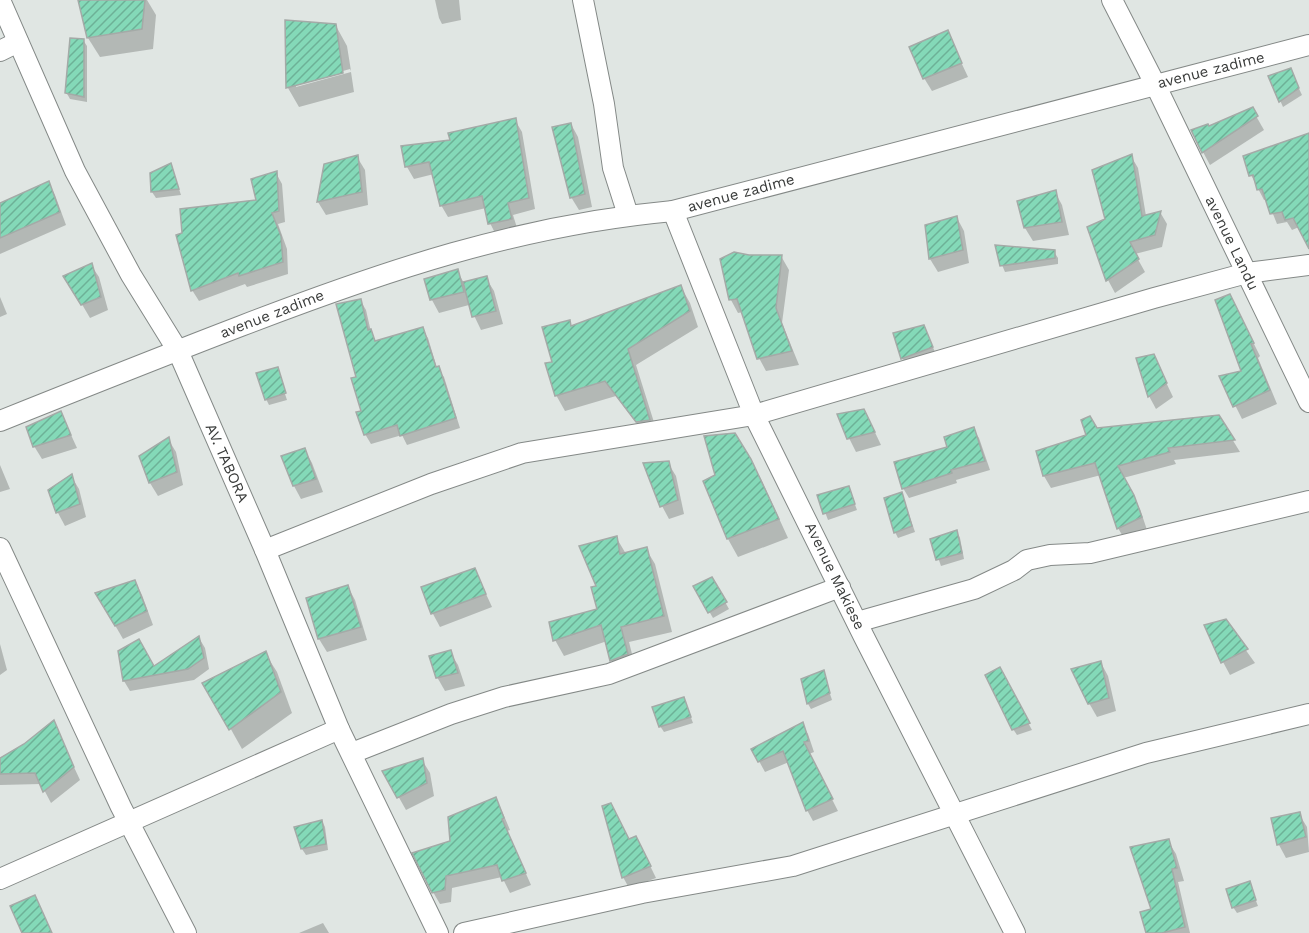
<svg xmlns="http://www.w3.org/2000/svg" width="1309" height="933" viewBox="0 0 1309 933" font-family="'Work Sans',sans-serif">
<defs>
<pattern id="building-hatch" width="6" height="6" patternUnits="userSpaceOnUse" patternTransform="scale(1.5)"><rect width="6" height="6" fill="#84d9b8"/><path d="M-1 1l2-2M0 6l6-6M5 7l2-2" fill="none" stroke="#6db197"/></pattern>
</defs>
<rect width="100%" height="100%" fill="#e0e6e3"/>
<g fill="#0003">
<path d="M80,0H147L156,15L153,49L100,57L88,38Z"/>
<path d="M435,0H459L461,20L442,24L439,18Z"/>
<path d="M286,22L336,26L347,46L351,71L350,69L296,84V87L351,72L354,92L299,107L288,88Z"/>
<path d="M947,32L968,77L932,91L924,78Z"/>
<path d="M83,40L87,46V102L70,99L66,92Z"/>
<path d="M1293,76L1302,95L1283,107L1270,77Z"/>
<path d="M1252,109L1264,130L1210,165L1203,152Z"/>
<path d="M515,120L522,132L535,209L513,215L518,231L496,235L490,223L486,208L448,217L441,205L434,174L414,179L407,167L403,147L452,141Z"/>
<path d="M571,124L578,137L592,207L579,210L571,197Z"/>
<path d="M1309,134V246L1299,227L1292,230L1287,222L1277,224L1267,199L1264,200L1251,175Z"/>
<path d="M1131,156L1138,168L1146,216L1160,212L1167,224L1162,247L1135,254L1145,272L1115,293L1108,280L1088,228L1107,219Z"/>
<path d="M357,157L365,170L368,205L326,215L318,202L325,166Z"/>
<path d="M173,171L181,195L156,198L152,192Z"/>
<path d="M276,173L282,184L285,222L278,224L287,249L288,274L247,287L245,284L199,301L192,290L184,234L258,201Z"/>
<path d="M48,182L55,195L66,225L0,254V204Z"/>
<path d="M1055,192L1062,205L1069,235L1033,241L1025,228Z"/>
<path d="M957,218L964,231L969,263L938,272L930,259Z"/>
<path d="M1054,252L1058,258V264L1005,272L1002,265Z"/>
<path d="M781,256L789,270L782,323L799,365L766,371L759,358L743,312L738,313L731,300L722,260L749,257Z"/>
<path d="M91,265L99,277L108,310L90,318L66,277Z"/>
<path d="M457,271L464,283L486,278L494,291L503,324L481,330L469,305L439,313L432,300Z"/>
<path d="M681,287L690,303L698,327L636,365L658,435L647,437L616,396L565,411L556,395L554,363L569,322L573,328Z"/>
<path d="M1230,296L1260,356L1258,358L1277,404L1242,419L1221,377L1243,372Z"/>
<path d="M0,297L7,314L0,317Z"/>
<path d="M360,300L366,310L371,332L376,342L422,329L428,338L437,368L444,377L460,428L407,445L402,435L371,444L365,434L358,378Z"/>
<path d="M923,327L939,360L910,372L903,359L895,334Z"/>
<path d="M1153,355L1173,397L1156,409L1149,396L1137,359Z"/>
<path d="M278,373L287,400L269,405L266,399Z"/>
<path d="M61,413L77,448L42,459L34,446Z"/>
<path d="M1218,416L1240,452L1174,460L1176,464L1123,478L1140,509L1147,530L1125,540L1118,528L1101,475L1051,488L1044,476L1096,430Z"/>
<path d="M871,424L881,445L856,452L849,438Z"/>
<path d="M973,429L979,438L990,470L956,480L957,483L909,498L903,488Z"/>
<path d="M734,434L761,479L788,538L738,557L728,539L705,482L717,476Z"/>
<path d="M168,439L176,452L183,485L158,496L150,483L141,457Z"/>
<path d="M304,449L312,463L323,492L301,499L294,486Z"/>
<path d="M668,463L676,476L684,514L669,519L662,506Z"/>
<path d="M0,465L10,489L0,492Z"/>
<path d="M71,476L79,489L86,517L65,526L58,513L50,491Z"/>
<path d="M851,494L857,510L828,520L819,496Z"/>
<path d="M904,500L915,532L898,538L895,532Z"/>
<path d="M957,532L960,538L964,559L941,566L932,540Z"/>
<path d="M616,537L626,554L646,549L655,564L672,632L629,642L636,670L621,676L612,660L607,641L564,656L555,640L598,610Z"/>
<path d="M475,570L492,607L440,627L433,614L423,588Z"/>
<path d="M712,579L729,609L713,618L695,587Z"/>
<path d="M135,581L142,595L153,625L123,639L97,594Z"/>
<path d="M348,587L355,600L367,640L327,652L319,639L308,599Z"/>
<path d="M1225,621L1255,663L1230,675L1223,662Z"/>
<path d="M199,638L205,648L209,669L194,680L130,691L124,681L120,652L154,668Z"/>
<path d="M0,644L7,670L0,675Z"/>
<path d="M450,652L458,665L465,686L445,691L437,677Z"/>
<path d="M265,653L277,672L292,713L242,749L205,683Z"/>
<path d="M1101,663L1108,676L1116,711L1097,717L1089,703Z"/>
<path d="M999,669L1032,730L1017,735L1013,729Z"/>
<path d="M823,672L832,700L811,709L808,704L802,680Z"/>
<path d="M684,699L693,723L664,732L660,726Z"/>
<path d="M53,722L80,780L51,803L41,784L0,785V760L25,746Z"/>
<path d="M802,724L808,734L814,752L809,754L838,811L813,821L807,810L789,762L765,772L759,761Z"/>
<path d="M422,760L430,773L434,796L406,810L384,771Z"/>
<path d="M495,799L502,811L510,830L507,831L531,885L510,893L502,877L452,888L451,902L440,904L433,892Z"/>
<path d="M1299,814L1307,827L1309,852L1286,858L1279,845L1273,820Z"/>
<path d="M322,821L325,827L328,850L306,855L302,849Z"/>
<path d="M629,841L642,849L656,878L629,888L623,877Z"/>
<path d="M1168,841L1176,854L1184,881L1178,882L1190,933H1148Z"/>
<path d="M1249,883L1258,906L1237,913L1233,907Z"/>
<path d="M323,923L329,933H299Z"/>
</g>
<g fill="url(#building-hatch)" stroke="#a4aaa7" stroke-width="1.5">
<path d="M78,0H145L142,29L87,38Z"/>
<path d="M285,20L336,24L343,73L286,88Z"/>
<path d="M948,30L962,63L923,79L909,47Z"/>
<path d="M70,38L84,39V97L65,93Z"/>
<path d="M1291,68L1299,88L1279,102L1268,76Z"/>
<path d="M1253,107L1258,116L1202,153L1191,130L1208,124L1209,126Z"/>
<path d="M516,118L529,198L508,203L512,219L488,224L482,196L440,206L429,162L405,167L401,146L450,140L448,133Z"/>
<path d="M571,123L585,194L570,198L552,127Z"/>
<path d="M1309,133V249L1293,218L1285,220L1282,212L1270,214L1262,189L1257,190L1253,175L1249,176L1243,156Z"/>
<path d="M1132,154L1142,216L1161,211L1155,235L1130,242L1139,259L1106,281L1087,227L1105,219L1092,170Z"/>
<path d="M358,155L362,192L317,202L324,164Z"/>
<path d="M171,163L179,189L151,192L150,173Z"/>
<path d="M277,171L279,211L272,213L281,236L283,262L239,276L238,273L191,291L176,235L182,233L180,209L256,200L251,179Z"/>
<path d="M49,181L60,212L0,238V203Z"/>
<path d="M1056,190L1062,222L1024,228L1017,201Z"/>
<path d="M957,216L963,250L929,259L925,225Z"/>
<path d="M995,245L1055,250V258L1000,266Z"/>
<path d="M734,252L749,255H782L776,308L792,351L757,359L737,299L729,300L720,259Z"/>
<path d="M92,263L101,297L81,305L63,276Z"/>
<path d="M458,269L464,292L430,300L424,279Z"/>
<path d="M487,276L496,311L472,317L463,282Z"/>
<path d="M681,285L690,311L628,349L650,420L636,422L605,381L555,396L545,363L552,362L542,327L570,320L571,326Z"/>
<path d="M1230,294L1254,343L1251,344L1270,390L1233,407L1219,376L1241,371L1215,300Z"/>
<path d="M361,299L368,330L371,329L375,341L423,327L436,367L439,366L456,418L400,436L397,425L364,435L356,412L361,411L351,378L356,377L336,304Z"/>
<path d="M924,325L933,347L901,359L893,333Z"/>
<path d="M1154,354L1167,383L1148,397L1136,358Z"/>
<path d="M278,367L286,393L265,400L256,373Z"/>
<path d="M864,409L875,432L847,439L837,414Z"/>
<path d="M61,411L71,435L33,447L26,427Z"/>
<path d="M1219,415L1235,440L1168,448L1170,452L1118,466L1134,495L1142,517L1117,529L1095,463L1043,476L1036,451L1086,435L1081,420L1090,416L1097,428Z"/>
<path d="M974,427L985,461L951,470L952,473L902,489L894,462L947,447L944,437Z"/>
<path d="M735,433L751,459L779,519L727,539L703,481L715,475L704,436Z"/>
<path d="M169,437L177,472L149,483L139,456Z"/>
<path d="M305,448L316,479L293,486L281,456Z"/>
<path d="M669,461L678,500L660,507L643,463Z"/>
<path d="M72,474L80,504L56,513L48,490Z"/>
<path d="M849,486L855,504L823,514L817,495Z"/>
<path d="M902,492L912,526L894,533L884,498Z"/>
<path d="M957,530L962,553L936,560L930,539Z"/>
<path d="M617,536L620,554L647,547L664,616L621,627L628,654L610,661L601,625L553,641L549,622L597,609L591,587L596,586L579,546Z"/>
<path d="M475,568L486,594L431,614L421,587Z"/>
<path d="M712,577L727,602L708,613L693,586Z"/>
<path d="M135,580L147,611L115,626L95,593Z"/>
<path d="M348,585L361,627L318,639L306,598Z"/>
<path d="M1226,619L1248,649L1221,663L1204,625Z"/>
<path d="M199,636L204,658L188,669L123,681L118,651L139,639L154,666Z"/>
<path d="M451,650L458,673L436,678L429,656Z"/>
<path d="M266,651L281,692L229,730L202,683Z"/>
<path d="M1101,661L1109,698L1088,704L1071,669Z"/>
<path d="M1000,667L1030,723L1012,730L985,675Z"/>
<path d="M824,670L830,693L807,704L801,679Z"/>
<path d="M684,697L691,717L659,727L652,707Z"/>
<path d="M54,720L74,767L43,792L35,773L0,774V758L24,744Z"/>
<path d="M803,722L809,741L804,742L833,799L806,811L783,751L758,762L751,749Z"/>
<path d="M423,758L427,783L397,798L382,771Z"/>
<path d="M496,797L504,818L502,819L526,873L502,881L497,865L446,876L445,890L432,893L412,853L450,841L448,817Z"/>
<path d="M611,803L629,839L636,836L651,866L622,878L602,806Z"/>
<path d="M1300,812L1306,837L1277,845L1271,818Z"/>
<path d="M322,820L326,844L301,849L294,827Z"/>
<path d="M1169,839L1177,868L1172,869L1185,927L1162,933H1146L1140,912L1151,909L1130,847Z"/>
<path d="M1250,881L1256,900L1232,908L1226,889Z"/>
<path d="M35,895L52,933H22L10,906Z"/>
</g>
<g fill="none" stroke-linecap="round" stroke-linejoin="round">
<g stroke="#848987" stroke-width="22">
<g id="street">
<path d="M0,0L75,171L131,275L178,351L265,550L339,729L438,933"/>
<path d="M583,0L604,104L613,168L628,215"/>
<path d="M1112,0L1155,84L1309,402"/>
<path d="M0,51L18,42"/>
<path d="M673,211L754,415L864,637L1015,933"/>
<path d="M0,421C80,389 160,357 241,326C384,271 519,225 673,211L1309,45"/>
<path d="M0,548L121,807L186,933"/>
<path d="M265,550L431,484L522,453L754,415L1154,298L1247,273L1309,265"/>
<path d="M857,622L974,589L1014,570L1027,560L1050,555L1090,553L1309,501"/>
<path d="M352,753L451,714L504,697L609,674L840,587"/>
<path d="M0,879L339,729"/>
<path d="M464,933L642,893L793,866L1146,753L1309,714"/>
</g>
</g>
<use href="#street" stroke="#fff" stroke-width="20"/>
</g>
<g text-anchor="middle" stroke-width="4.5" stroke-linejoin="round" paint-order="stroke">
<g font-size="15" fill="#393b3a" stroke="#fff">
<text transform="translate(1211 70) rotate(-14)" y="5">avenue zadime</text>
<text transform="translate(741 193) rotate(-15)" y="5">avenue zadime</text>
<text transform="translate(1232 243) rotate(64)" y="5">avenue Landu</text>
<text transform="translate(272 314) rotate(-21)" y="5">avenue zadime</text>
<text transform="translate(227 463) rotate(66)" y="5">AV. TABORA</text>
<text transform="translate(835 576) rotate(64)" y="5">Avenue Makiese</text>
</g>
</g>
</svg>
